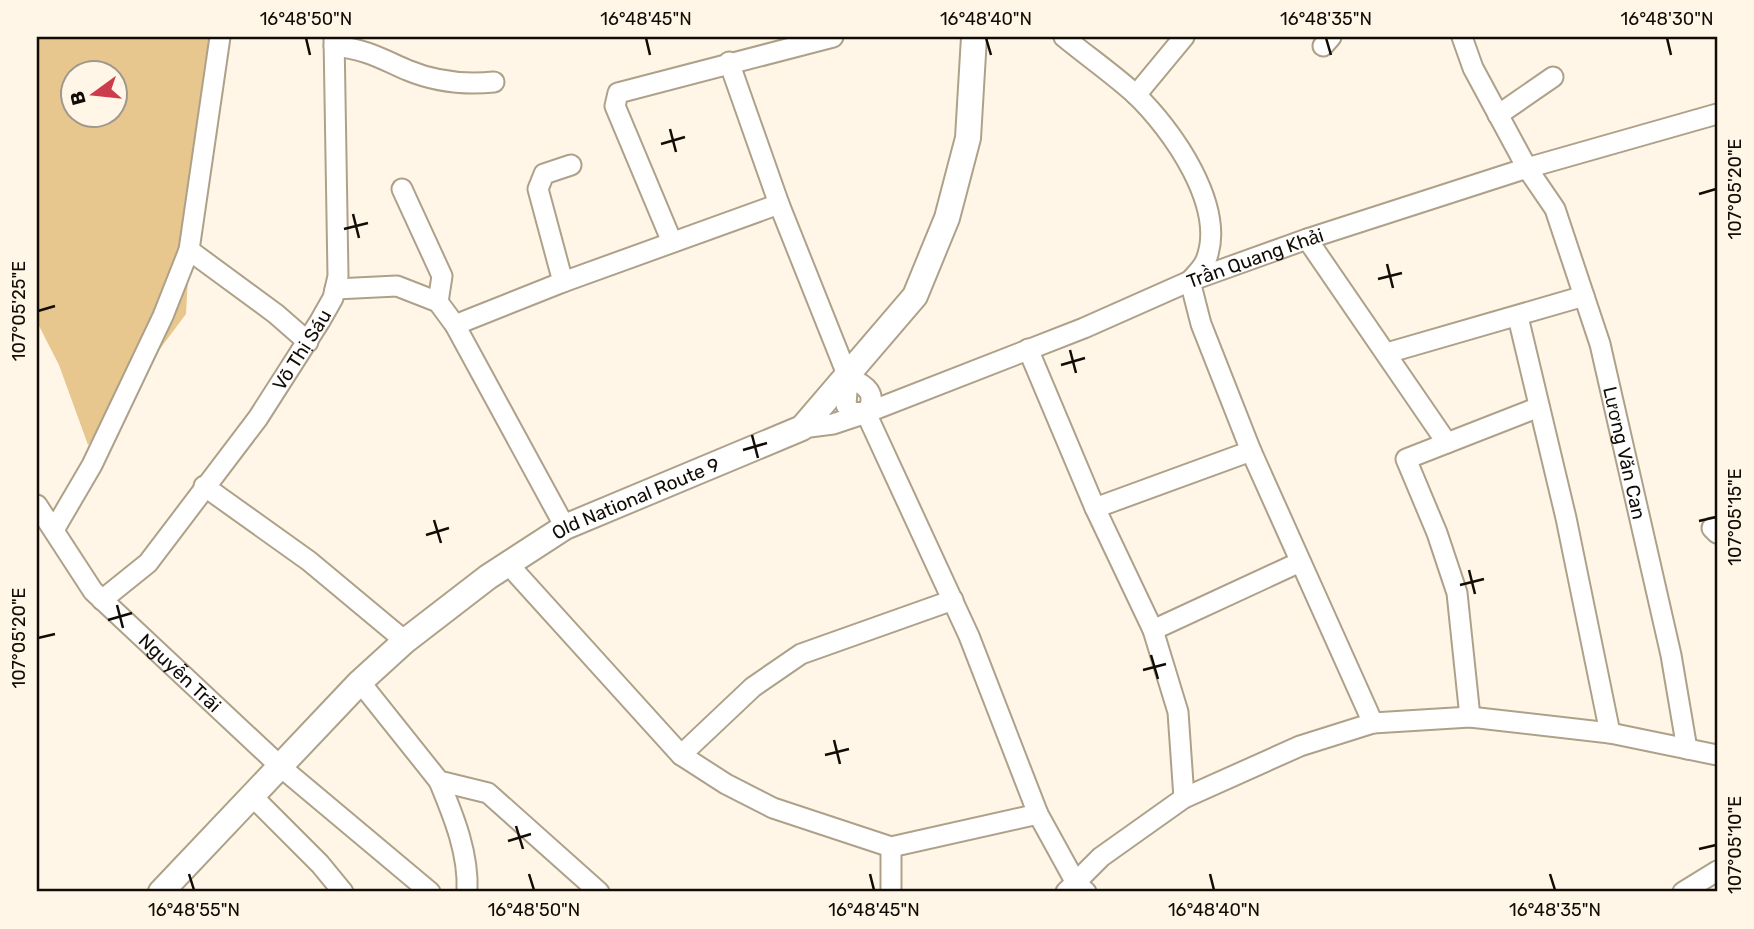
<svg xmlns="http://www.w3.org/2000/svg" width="1754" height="929" viewBox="0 0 1754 929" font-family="Rubik,sans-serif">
<rect width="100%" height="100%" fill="#fff6e7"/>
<path fill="#e8c78e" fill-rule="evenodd" d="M37,37H213L194,169L186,314L88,445L59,365L37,322ZM74,74H116V116H74Z"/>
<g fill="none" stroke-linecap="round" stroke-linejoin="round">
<g stroke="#aea18a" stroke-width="23">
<g id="minor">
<path d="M1064,37C1087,56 1113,74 1135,94C1172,129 1227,207 1206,260C1203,268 1195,275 1190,281L1201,324L1251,451L1373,723"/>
<path id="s1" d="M1462,37L1473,68L1527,168L1555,209L1600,344L1671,655L1687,749"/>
<path d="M334,46C365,49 380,58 407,70C436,82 464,85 494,82"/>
<path d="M1323,46L1331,37"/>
<path d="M729,62L779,204L848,377L846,405L851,412L866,413"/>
<path d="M1136,95L1184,37"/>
<path d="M1498,115L1553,77"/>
<path d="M402,189L442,276L438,302"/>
<path d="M1307,239L1447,443"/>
<path d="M672,242L615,106L618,93L833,37"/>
<path d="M189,250L276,314L308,342"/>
<path d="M563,282L538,189L544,174L571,165"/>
<path d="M335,289L397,286L438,302L455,325L565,527"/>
<path d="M1518,317L1566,518L1610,733"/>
<path d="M455,325L563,282L779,204"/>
<path d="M1028,349L1095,508L1153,630L1178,712L1184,798"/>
<path d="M1387,353L1584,296"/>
<path d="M848,377C866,385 879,394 866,413"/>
<path d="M866,413L969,636L1038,814L1076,883L1086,892"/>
<path id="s2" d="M802,428L833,424L866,413L1084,328L1190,281L1307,239L1527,168L1717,114"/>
<path d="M204,486L309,561L405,641"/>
<path id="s3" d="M37,505L93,591L282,768L430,892"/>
<path d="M1095,508L1251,451"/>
<path d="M1712,528L1717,533"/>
<path d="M54,530L92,465L163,316L189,250L220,37"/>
<path d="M508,564L681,755L726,784L773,808L891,847L1038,814"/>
<path id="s4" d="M102,600L148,563L258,418L320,321L333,298L338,276L334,37"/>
<path d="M1153,630L1300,562"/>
<path d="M360,682L439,781L488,793L599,892"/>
<path d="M1470,717L1457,593L1437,533L1406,459L1539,407"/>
<path d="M681,755L753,687L801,654L953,600"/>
<path d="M439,781C454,817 469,854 467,892"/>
<path d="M253,797L320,864L343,892"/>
<path d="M891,847V892"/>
<path d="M1066,892L1101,857L1184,798L1300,746L1373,723L1470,717L1610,733L1717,755"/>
<path d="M1683,892L1717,871"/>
</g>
</g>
<g stroke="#aea18a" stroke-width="28">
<g id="major">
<path id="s5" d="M161,892L360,682L405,641L488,577L565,527L802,428L915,296L947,218L968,138L974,37"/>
</g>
</g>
<use href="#minor" stroke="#fff" stroke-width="19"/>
<use href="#major" stroke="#fff" stroke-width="24"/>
</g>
<path fill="none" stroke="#110c05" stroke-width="2.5" d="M306,38L310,55M646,38L650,55M986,38L991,55M1326,38L1331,55M1667,38L1671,55M670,129L676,152M661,144L685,137M1699,194L1716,189M353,214L359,238M344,229L368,223M1387,264L1393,288M1378,279L1402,273M38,311L55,306M1070,350L1076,373M1061,365L1085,358M752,435L758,458M743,450L767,443M434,520L441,543M1699,521L1716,517M426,535L449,528M1469,570L1475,594M1460,585L1484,579M117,605L123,628M108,620L132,613M38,638L55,634M1151,655L1158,679M1143,670L1166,664M834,740L840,764M825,755L849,749M516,826L523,849M508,841L531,834M1699,849L1716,845M189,874L194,890M529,874L534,890M870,874L874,890M1210,874L1214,890M1550,874L1555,890"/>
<g text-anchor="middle" stroke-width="6" stroke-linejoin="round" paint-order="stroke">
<g font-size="19" fill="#110c05" stroke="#fff6e7">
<text dy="7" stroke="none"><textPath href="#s2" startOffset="485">Trần Quang Khải</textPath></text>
<text dy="7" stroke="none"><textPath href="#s4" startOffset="322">Võ Thị Sáu</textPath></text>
<text dy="7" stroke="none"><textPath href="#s1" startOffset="450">Lương Văn Can</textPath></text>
<text dy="7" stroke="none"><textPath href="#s5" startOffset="623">Old National Route 9</textPath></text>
<text dy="7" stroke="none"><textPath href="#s3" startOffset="222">Nguyễn Trãi</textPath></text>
</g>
</g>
<rect width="1754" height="929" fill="none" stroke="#fff6e7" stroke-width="77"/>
<g transform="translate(94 94) rotate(255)"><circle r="33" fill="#fff6e7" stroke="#a0988d" stroke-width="2"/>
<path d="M0-5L12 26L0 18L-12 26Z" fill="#cc3c4c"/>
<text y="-10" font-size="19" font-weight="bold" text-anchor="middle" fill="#110c05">B</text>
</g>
<rect x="38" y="38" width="1678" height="852" fill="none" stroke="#110c05" stroke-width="2.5"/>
<g font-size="18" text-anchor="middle" fill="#110c05">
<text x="306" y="25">16°48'50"N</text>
<text x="646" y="25">16°48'45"N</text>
<text x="986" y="25">16°48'40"N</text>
<text x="1326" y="25">16°48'35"N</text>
<text x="1667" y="25">16°48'30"N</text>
<text transform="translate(1735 189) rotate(-90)" y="6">107°05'20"E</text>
<text transform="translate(19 311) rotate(-90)" y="6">107°05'25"E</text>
<text transform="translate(1735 517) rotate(-90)" y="6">107°05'15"E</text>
<text transform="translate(19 638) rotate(-90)" y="6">107°05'20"E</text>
<text transform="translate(1735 845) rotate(-90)" y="6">107°05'10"E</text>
<text x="194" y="916">16°48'55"N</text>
<text x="534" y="916">16°48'50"N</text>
<text x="874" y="916">16°48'45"N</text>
<text x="1214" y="916">16°48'40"N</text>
<text x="1555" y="916">16°48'35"N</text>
</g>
</svg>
